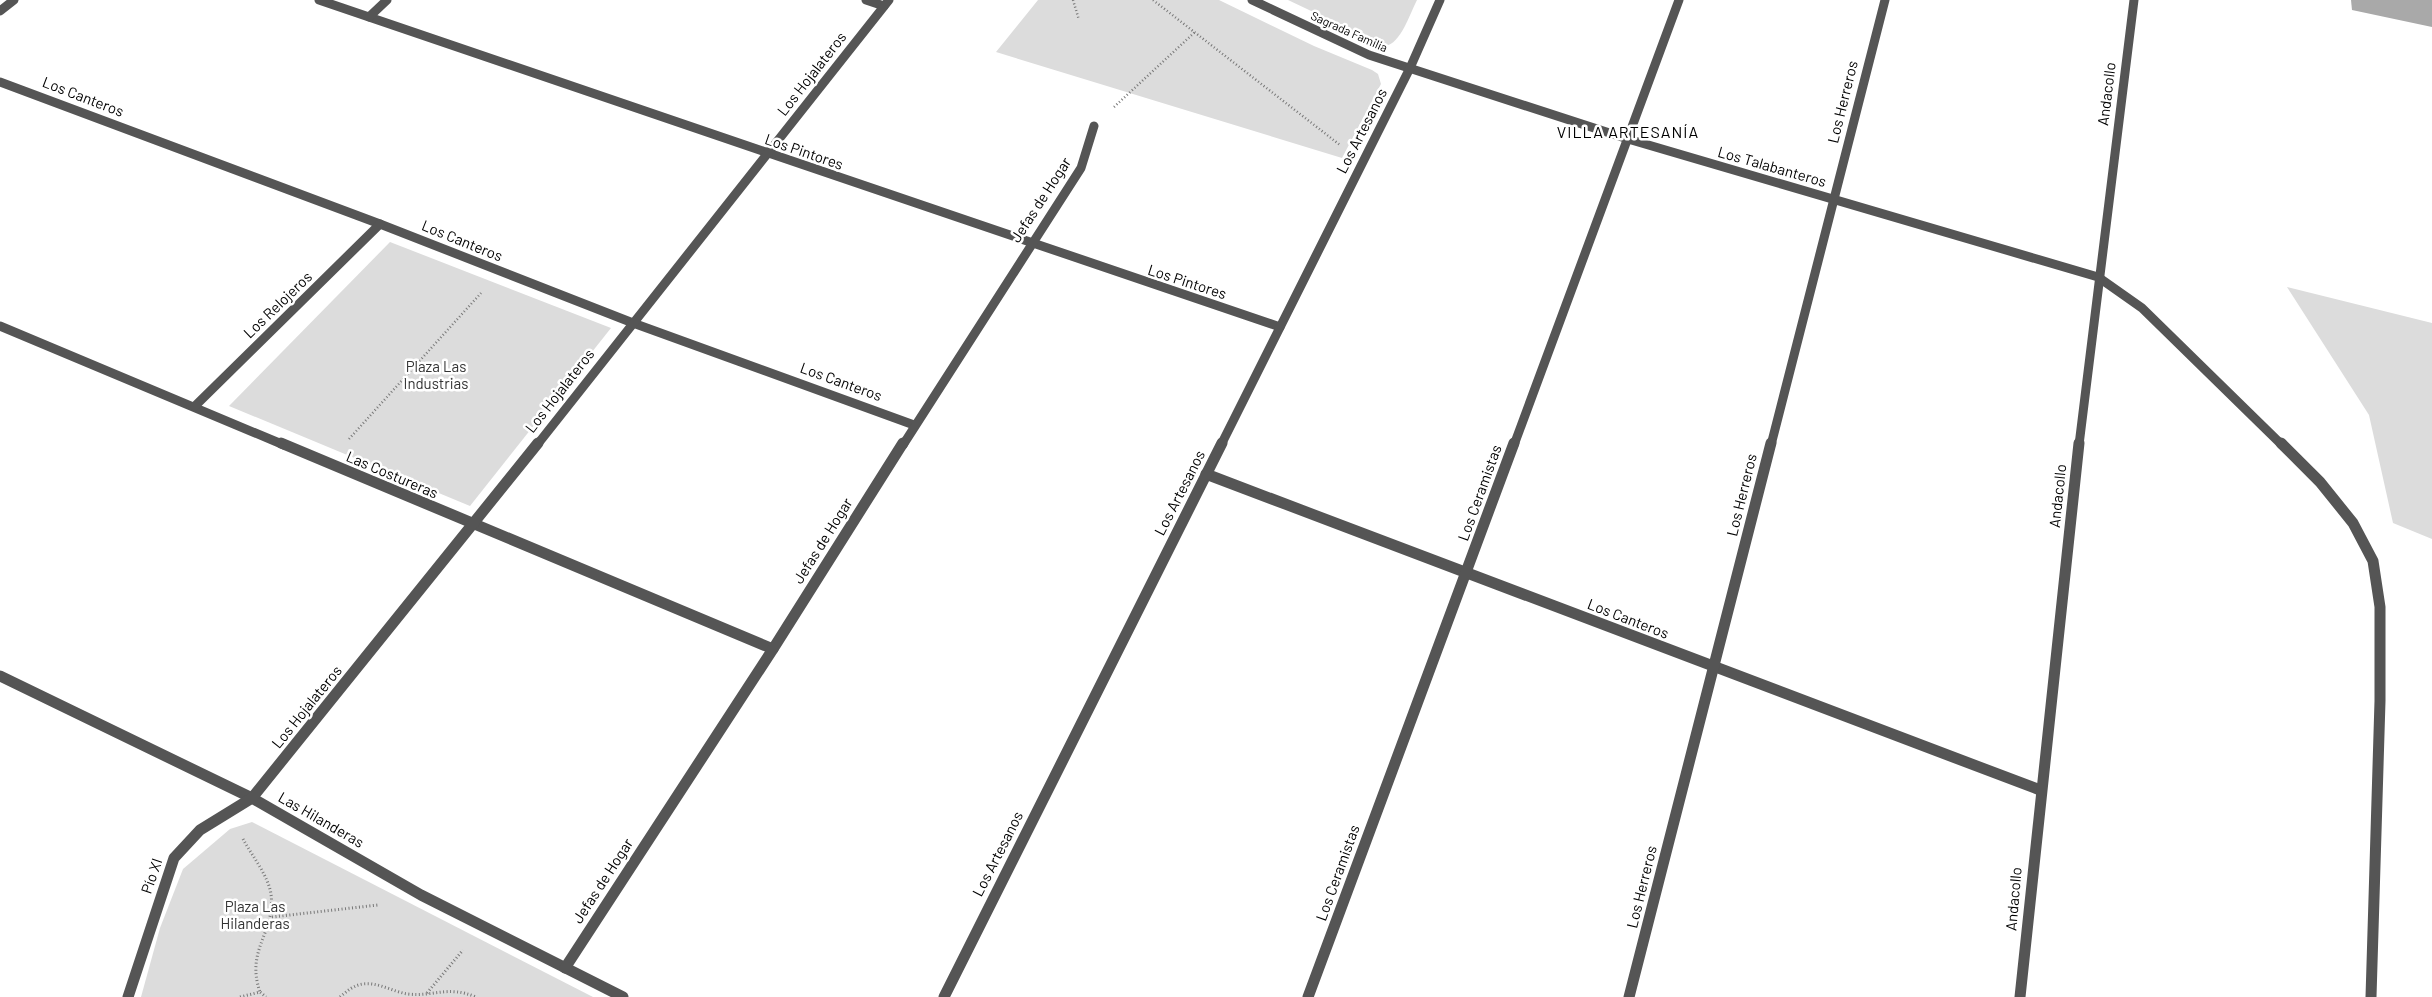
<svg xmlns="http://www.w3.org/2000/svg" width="2432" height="997" viewBox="0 0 2432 997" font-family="Barlow,sans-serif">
<rect width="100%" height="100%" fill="#fff"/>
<g fill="#dcdcdc">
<path d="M1038,0H1219L1314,46L1372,70L1378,74L1381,84L1342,158L996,52Z"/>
<path d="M1288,0H1417C1410,13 1401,44 1385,46Z"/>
<path d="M390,242L611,328L470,506L229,406Z"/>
<path d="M2287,287L2432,323V539L2393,523L2369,415Z"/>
<path d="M252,822L593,997H141L160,928L183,869L230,829Z"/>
</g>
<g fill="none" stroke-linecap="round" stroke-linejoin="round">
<g stroke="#777" stroke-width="2.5" stroke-dasharray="1 2.5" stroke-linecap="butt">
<path d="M1073,0L1079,20"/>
<path d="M1153,0L1340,145"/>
<path d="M1114,107L1195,32"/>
<path d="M349,439L481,293"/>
</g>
<g stroke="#777" stroke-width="3" stroke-dasharray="1 2.5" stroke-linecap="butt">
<path d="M243,839C252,856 268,875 271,894C276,933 245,949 260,992"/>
<path d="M272,917L378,905"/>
<path d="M427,993L463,950"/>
<path d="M240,997L260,992L266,997"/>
<path d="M340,997C347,991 354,985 363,984C379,982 393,992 408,994C434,997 447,985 476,997"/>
</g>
<g stroke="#555" stroke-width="9">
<path d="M319,0L1280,327"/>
<path d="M866,0L884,6"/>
<path d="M1252,0L1369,55L1628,139L2098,277L2142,308L2282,445"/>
<path d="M0,11L14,0"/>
<path d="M369,17L387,0"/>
<path d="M0,82L380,224L633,323L914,425"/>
<path d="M0,326L284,445"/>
<path d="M195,406L380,224"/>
<path d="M537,445L889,0"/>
<path d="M903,445L1081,168L1094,126"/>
<path d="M1221,445L1410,68L1440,0"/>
<path d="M1514,445L1679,0"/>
<path d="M1771,445L1885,0"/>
<path d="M2079,445L2134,0"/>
</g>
<g stroke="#555" stroke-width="11">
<path d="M281,443L773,649"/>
<path d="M2281,443L2320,482L2353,523L2373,561L2380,607V701L2371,997"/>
<path d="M1206,474L2040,790"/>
<path d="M0,676L252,798L421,895L623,997"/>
<path d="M565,968L773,649L903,443"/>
<path d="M128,997L174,858L200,830L252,798L538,443"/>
<path d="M944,997L1222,443"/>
<path d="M1308,997L1514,443"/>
<path d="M1629,997L1771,443"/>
<path d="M2020,997L2079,443"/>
</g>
</g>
<path fill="#a9a9a9" d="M2351,0H2432V27L2352,10Z"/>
<g text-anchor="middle" stroke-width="5" stroke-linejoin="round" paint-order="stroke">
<g font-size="12" fill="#000" stroke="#fff">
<text transform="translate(1349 32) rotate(24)" y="4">Sagrada Familia</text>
</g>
<g font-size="15" fill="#000" stroke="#fff">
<text transform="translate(812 74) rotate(-52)" y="5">Los Hojalateros</text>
<text transform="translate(2107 94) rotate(-83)" y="5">Andacollo</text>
<text transform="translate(83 97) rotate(21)" y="5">Los Canteros</text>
<text transform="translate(1843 102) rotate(-76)" y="5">Los Herreros</text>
<text transform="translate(1362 131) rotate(-63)" y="5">Los Artesanos</text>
<text transform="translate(804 152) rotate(19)" y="5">Los Pintores</text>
<text transform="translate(1772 167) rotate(16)" y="5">Los Talabanteros</text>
<text transform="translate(1041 200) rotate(-57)" y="5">Jefas de Hogar</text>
<text transform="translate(462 241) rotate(22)" y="5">Los Canteros</text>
<text transform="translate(1187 282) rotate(18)" y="5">Los Pintores</text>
<text transform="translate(278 305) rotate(-44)" y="5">Los Relojeros</text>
<text transform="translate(841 382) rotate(20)" y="5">Los Canteros</text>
<text transform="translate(560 391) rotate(-52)" y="5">Los Hojalateros</text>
<text transform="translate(392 475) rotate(23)" y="5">Las Costureras</text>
<text transform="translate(1180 493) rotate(-63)" y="5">Los Artesanos</text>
<text transform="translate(1480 493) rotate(-70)" y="5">Los Ceramistas</text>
<text transform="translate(1742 495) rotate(-76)" y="5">Los Herreros</text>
<text transform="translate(2058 496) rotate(-84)" y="5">Andacollo</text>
<text transform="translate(823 541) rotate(-58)" y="5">Jefas de Hogar</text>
<text transform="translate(1628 619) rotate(21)" y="5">Los Canteros</text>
<text transform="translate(307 707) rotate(-51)" y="5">Los Hojalateros</text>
<text transform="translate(321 820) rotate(30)" y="5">Las Hilanderas</text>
<text transform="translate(998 854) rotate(-63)" y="5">Los Artesanos</text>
<text transform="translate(1338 873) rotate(-70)" y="5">Los Ceramistas</text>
<text transform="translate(152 876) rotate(-71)" y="5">Pío XI</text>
<text transform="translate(603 881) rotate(-57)" y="5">Jefas de Hogar</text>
<text transform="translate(1642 887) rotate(-76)" y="5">Los Herreros</text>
<text transform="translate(2014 899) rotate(-85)" y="5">Andacollo</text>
</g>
<g font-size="15" fill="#333" stroke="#fff">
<text x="436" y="372">Plaza Las<tspan x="436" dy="17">Industrias</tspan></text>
<text x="255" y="912">Plaza Las<tspan x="255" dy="17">Hilanderas</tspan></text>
</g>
<g font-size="16" letter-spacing="1" fill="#000" stroke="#fff">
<text x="1628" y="138">VILLA ARTESANÍA</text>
</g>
</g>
</svg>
